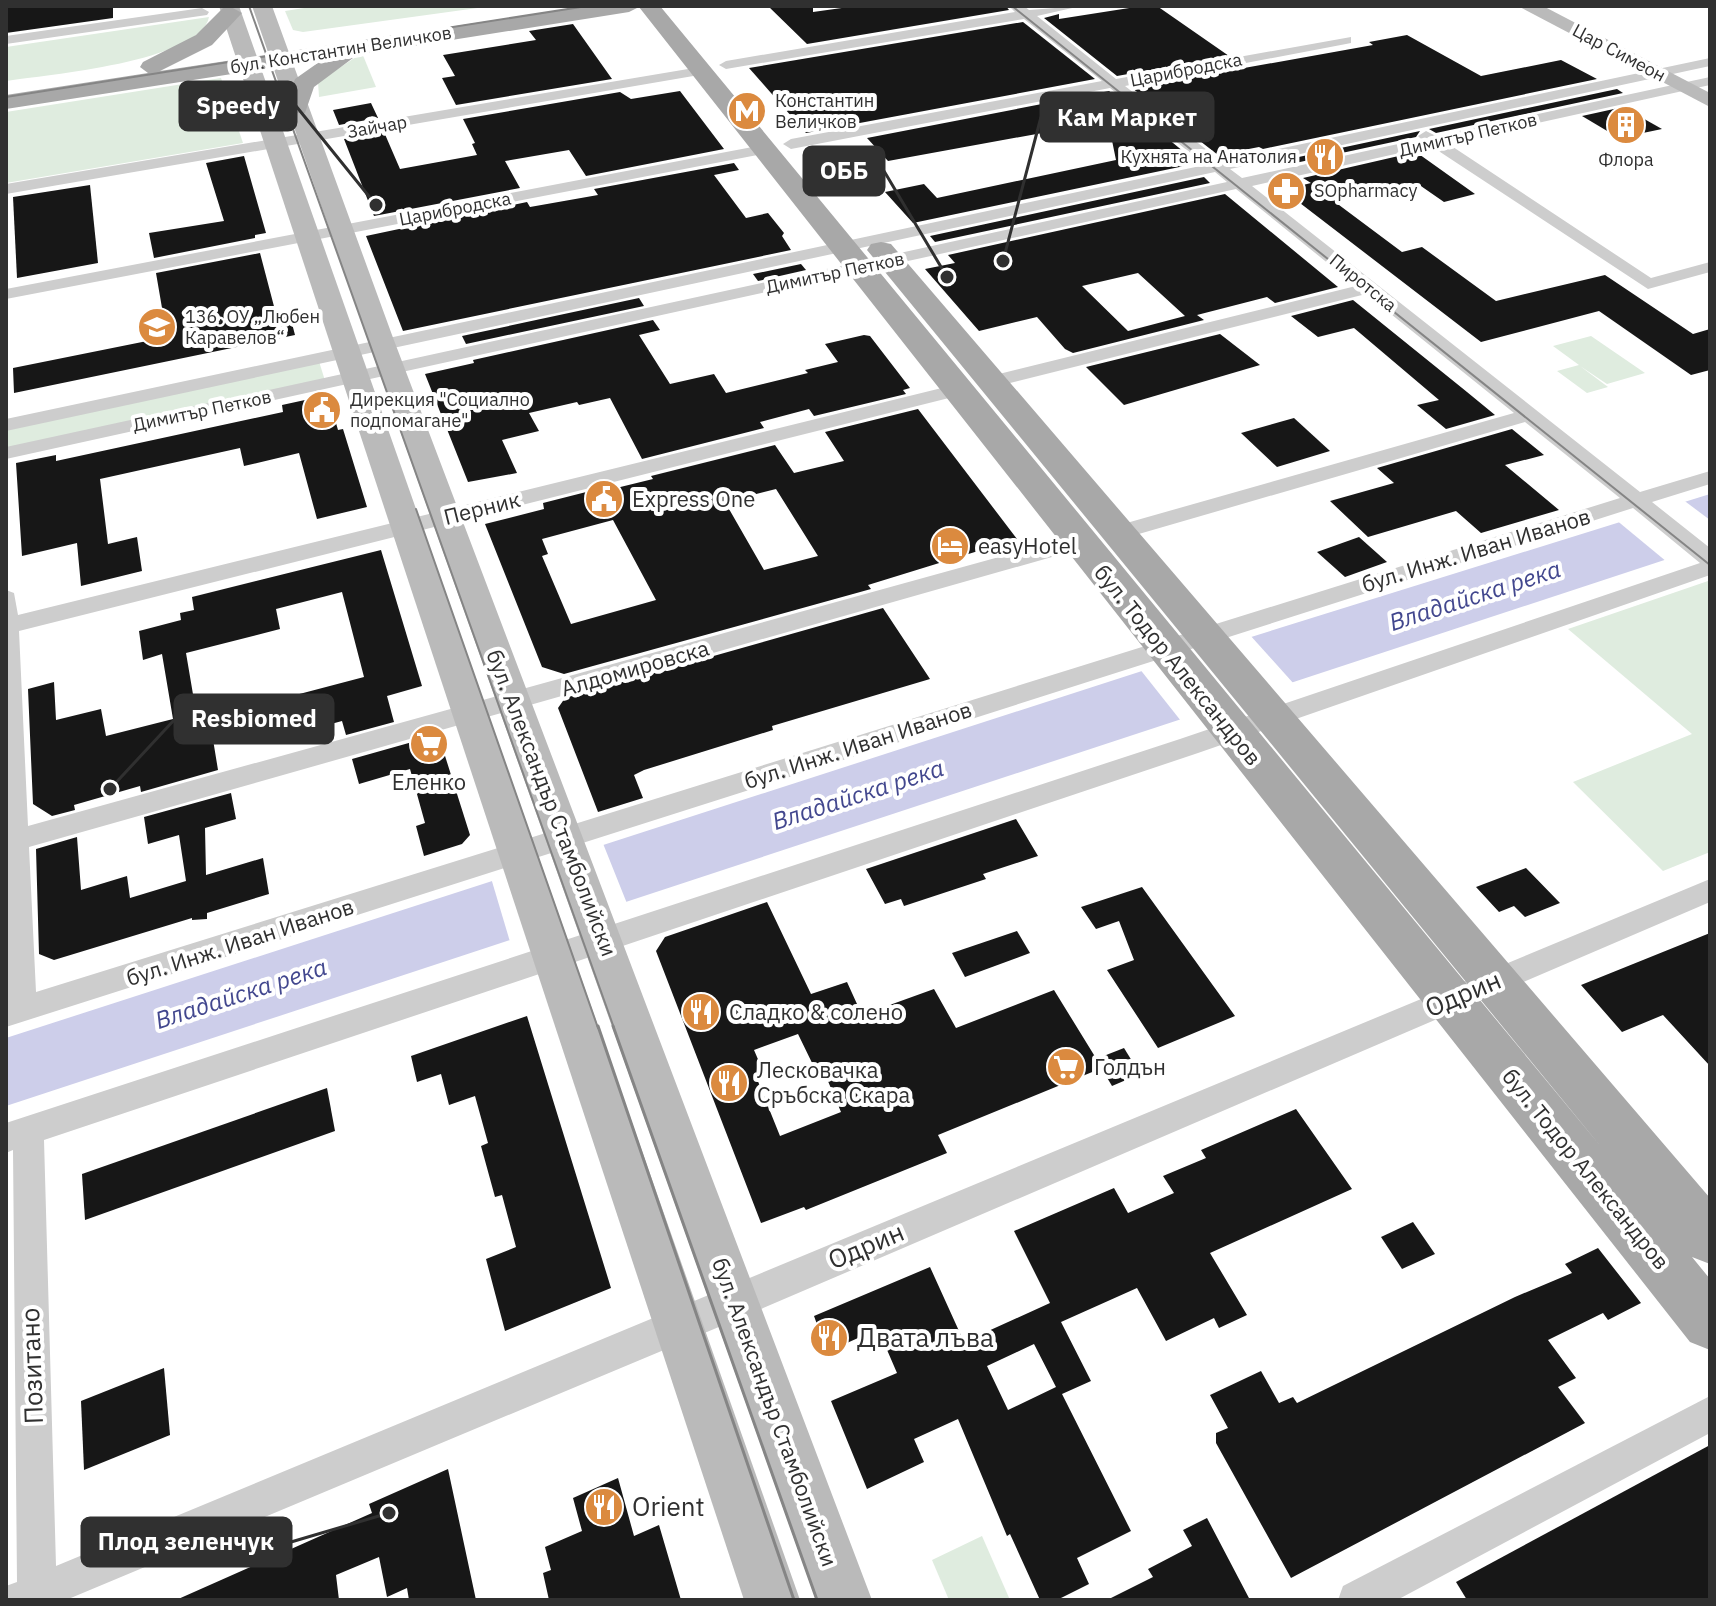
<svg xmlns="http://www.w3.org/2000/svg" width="1716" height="1606" viewBox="0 0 1716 1606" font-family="'IBM Plex Sans',sans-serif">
<rect width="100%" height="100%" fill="#fff"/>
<g fill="#dfecdf">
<path d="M317,6H492L303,32L293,30L285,11Z"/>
<path d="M209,17C200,62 46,75 6,81V47Z"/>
<path d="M362,53L376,87L319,97L318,82Z"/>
<path d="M221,78L243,143L6,183V112Z"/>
<path d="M1591,336L1645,373L1607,384L1580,366L1608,387L1587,393L1557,371L1579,365L1553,346Z"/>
<path d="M318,358L326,384L6,453V425Z"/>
<path d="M1708,581L1710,852L1663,871L1573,782L1692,734L1568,629Z"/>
<path d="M982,1536L1010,1600H949L932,1560Z"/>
</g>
<path fill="#cdceea" d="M1710,494V545L6,1106V1038L1142,671Z"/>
<g fill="#fff">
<path d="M1682,499L1710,520V549L1667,562L1615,519Z"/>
<path d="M1249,634L1294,684L1181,721L1139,668Z"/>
<path d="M602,841L628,906L511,945L491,878Z"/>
</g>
<g fill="#171717" fill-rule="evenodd">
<path d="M6,6H113V18L6,33Z"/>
<path d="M768,6H813V12L856,6L865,8L1006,6L1009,10L807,44Z"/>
<path d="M1142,6H1157L1229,56L1117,76L1044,18L1059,14V19Z"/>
<path d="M1023,22L1095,79L806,133L749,68Z"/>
<path d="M573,24L612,79L456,105L442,78L455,76L443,55L536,40L529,31Z"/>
<path d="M1407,35L1481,76L1561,60L1597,79L1263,149L1259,147L1218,155L1132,88L1373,45L1369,42Z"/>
<path d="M1617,89L1623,93L1436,133L1429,129Z"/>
<path d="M680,91L724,149L586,176L569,150L505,161L520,188L374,216L344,139L384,132L400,169L477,155L472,144L475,143L463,119L620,92L631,99Z"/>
<path d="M1109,91L1194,160L1185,162L1189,165L913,223L885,192L924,184L937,198L1116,160L1108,121L888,161L867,138Z"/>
<path d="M371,103L378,118L339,125L333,110Z"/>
<path d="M1623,107L1662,129L1619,138L1582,116Z"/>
<path d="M1420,131L1416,137L1286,165L1280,161Z"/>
<path d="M1416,152L1475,194L1444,202L1418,184L1335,202L1402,252L1422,247L1496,301L1605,275L1693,334L1710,329V370L1691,375L1599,311L1481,342L1283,190L1311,183L1303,178Z"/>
<path d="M244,156L266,233L255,235V238L154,258L149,233L224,221L206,163Z"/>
<path d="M734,163L739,170L714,175L746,218L768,213L784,233L782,236L791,250L403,331L366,236L527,202L530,207L598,195L594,189Z"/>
<path d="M1204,177L1210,183L935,242L930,236Z"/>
<path d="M90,185L98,263L17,278L13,197Z"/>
<path d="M1225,194L1338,287L1275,303L1267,297L1197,315L1204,320L1073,353L1065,349L1037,317L979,331L925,269L955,263L948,255ZM1138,273L1185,316L1128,331L1082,286Z"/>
<path d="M260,253L276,314L289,312L295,335L14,393L13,368L167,337L156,273Z"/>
<path d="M801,264L806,270L758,281L753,274Z"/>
<path d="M639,298L644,306L466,344L462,336Z"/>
<path d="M1353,300L1467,392L1495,415L1446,429L1417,405L1439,400L1354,328L1318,337L1291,316Z"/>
<path d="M653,320L660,330L639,335L670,384L714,374L726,393L808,373L805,370L838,362L825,344L864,335L870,336L910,388L903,390L906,394L814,416L809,409L760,422L764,428L642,459L610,398L579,405L577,402L529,413L539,431L502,440L517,473L468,482L425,374L474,363L473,360Z"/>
<path d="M1220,334L1260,365L1124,405L1086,367Z"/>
<path d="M328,395L338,430L343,429L367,507L317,519L299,453L244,466L240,448L100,479L108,544L137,537L142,571L81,586L77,543L22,556L16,463L56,455V461L283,412L282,405Z"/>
<path d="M918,409L1017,539L868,585L871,589L564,674L542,667L485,524L544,509L543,503L598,489L600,492L653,479L651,476L775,445L794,473L844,461L825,432ZM776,489L818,556L764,570L725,502ZM613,520L656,600L571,624L542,556L548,554L542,539Z"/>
<path d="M1294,418L1330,451L1277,467L1241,433Z"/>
<path d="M1512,429L1544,455L1505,465L1559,510L1481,533L1456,511L1368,537L1330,501L1394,483L1377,468Z"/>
<path d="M1359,537L1387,562L1345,577L1317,552Z"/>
<path d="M381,550L422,686L387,696L394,722L346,735L342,721L276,739L269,702L364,677L342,592L276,609L280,629L186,653L196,712L208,709L218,770L141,792L140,786L74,805L75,810L52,816L33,804L28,689L54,682L56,720L101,709L106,736L173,719L162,654L143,660L139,631L181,620L180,613L194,610L192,597Z"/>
<path d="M883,608L930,679L772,726L773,730L644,770L634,775L643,798L598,812L558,708L565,698Z"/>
<path d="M430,737L440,740L470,835L462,844L424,856L416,826L425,823L410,769L359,784L352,759Z"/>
<path d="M231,793L236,819L205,828L206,875L263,858L269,894L207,913V919L192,920V918L54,960L39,954L36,849L77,837L81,890L127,876L130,898L186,881L179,835L148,844L144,817Z"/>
<path d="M1016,819L1038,856L983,874L986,879L904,906L901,899L885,904L866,869Z"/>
<path d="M1526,868L1560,903L1525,917L1514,906L1499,912L1476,887Z"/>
<path d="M1142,887L1235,1016L1158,1048L1107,970L1134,960L1119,921L1096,929L1081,907Z"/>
<path d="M767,902L811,994L847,982L862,1015L934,989L956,1028L1054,990L1102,1068L938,1135L947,1153L806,1210L804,1207L761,1223L656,951L665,937ZM798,1034L815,1069L822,1067L841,1112L780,1136L755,1074L763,1071L754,1050Z"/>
<path d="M1017,931L1030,953L965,977L952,953Z"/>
<path d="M1710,933V1066L1663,1015L1622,1032L1581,985Z"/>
<path d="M527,1016L611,1288L505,1331L486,1259L516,1247L502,1195L495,1197L481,1146L488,1143L475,1096L449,1105L441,1074L417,1082L411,1056Z"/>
<path d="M1124,1048L1140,1074L1112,1086L1096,1059Z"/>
<path d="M327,1088L335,1131L85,1220L82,1174Z"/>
<path d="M1296,1109L1352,1189L1210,1253L1247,1315L1219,1328L1214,1318L1166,1341L1137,1288L1061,1322L1091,1381L1062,1394L1131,1531L1077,1558L1089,1584L1057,1600H1040L1010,1534L1007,1536L958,1419L914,1439L924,1462L867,1489L831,1401L897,1373L878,1329L827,1352L814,1316L930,1267L964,1342L1050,1303L1014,1231L1114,1188L1128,1213L1174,1193L1163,1176L1206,1158L1201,1150ZM1034,1344L1056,1387L1008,1410L987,1366Z"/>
<path d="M1413,1222L1435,1254L1402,1269L1381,1237Z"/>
<path d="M1598,1248L1641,1303L1608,1320L1603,1313L1548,1340L1576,1378L1558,1387L1585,1423L1291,1578L1216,1443V1433L1228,1428L1210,1395L1261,1371L1279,1403L1293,1397L1297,1403L1515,1297L1572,1273L1565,1264Z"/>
<path d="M164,1368L170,1435L84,1470L81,1401Z"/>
<path d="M1710,1445V1600H1467L1456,1582Z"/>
<path d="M448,1469L476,1600H409L407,1588L387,1597L379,1557L336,1575L339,1600H176L372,1513L369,1504Z"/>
<path d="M618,1478L634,1536L659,1525L681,1600H549L543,1573L551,1570L545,1547L582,1531L573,1498Z"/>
<path d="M1207,1518L1250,1600H1107L1153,1577L1148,1569L1192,1546L1183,1530Z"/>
</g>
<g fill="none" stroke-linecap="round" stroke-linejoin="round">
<g fill="#cdcdcd" fill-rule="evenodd">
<path d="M1009,6H1024L1029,10L1081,6L1037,16L1116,79L1351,37V43L1346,44L1125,86L1221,161L1710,58V66L1230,169L1242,178L1421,139L1418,136L1426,131L1436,136L1710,77V85L1447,143L1651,278L1710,262V272L1648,289L1431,146L1252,186L1640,492L1710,471V484L1652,502L1710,548V575L1198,753L44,1140L56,1566L1710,879V902L726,1324L66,1600H6V1586L17,1582L13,1150L6,1153V1123L1180,739L1700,563L1633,508L6,1027V590L14,593L18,615L958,384L968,390L965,394L19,631L28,826L1071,537H1087L1090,542L1087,547L29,847L36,992L1620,498L1525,422L1125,538H1109L1106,533L1109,528L1514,413L1366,294L990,388L983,386L980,382L983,378L1356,286L1236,189L6,459V447L1227,182L1215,172L6,431V419L1205,165L1110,88L791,149L783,144L791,139L1102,81L1024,19L726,69L719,65L726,61L1015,12Z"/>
<path d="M202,8L209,12L207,15L6,44V36Z"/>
<path d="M700,67L707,71L705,74L6,194V184Z"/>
<path d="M763,145L768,147V153L6,299V289Z"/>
<path d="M1710,1396V1433L1397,1600H1338L1343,1586Z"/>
</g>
<g fill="#bababa" fill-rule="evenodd">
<path d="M219,6H239L800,1600H744Z"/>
<path d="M252,6H272L392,335L872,1600H816L366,335Z"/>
<path d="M1518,6H1543L1710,93V107Z"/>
</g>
<path fill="#a8a8a8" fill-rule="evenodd" d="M588,6H660L1602,1148L867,250L871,244L881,242L891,244L1710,1198V1264L1692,1257L1710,1279V1350L1690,1342L639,7L629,12L357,55L314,87L305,113H289L285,108L295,79L322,60L6,109V95L148,73L140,67L143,62L196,35L223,8L231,7L242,13L212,45L160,71Z"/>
<g stroke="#858585" stroke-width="2">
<path d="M249,6L614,1028"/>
<path d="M1012,6L1710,565"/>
<path d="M6,97L587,6"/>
<path d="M416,509L598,1028"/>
</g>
<g stroke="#858585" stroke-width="3">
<path d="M598,1026L794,1600"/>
<path d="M613,1026L817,1600"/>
</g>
</g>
<defs>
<g id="metro-disc" transform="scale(2)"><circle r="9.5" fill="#db8a3f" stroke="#fff"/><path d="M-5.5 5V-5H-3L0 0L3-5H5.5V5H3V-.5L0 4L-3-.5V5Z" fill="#fff"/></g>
<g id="building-disc" transform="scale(2)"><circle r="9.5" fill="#db8a3f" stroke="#fff"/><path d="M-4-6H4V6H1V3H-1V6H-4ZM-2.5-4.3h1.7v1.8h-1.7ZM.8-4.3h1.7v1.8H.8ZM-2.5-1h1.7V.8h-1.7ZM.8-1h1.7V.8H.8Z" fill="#fff"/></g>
<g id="restaurant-disc" transform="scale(2)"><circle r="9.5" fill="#db8a3f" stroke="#fff"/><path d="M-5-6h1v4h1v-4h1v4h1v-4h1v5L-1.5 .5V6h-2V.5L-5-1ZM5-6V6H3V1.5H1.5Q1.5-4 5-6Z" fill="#fff"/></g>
<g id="pharmacy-disc" transform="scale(2)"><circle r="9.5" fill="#db8a3f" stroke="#fff"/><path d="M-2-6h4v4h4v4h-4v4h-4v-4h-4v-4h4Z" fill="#fff"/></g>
<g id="school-disc" transform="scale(2)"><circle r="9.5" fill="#db8a3f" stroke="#fff"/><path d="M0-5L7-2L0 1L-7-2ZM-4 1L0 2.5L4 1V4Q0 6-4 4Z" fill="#fff"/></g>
<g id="civic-disc" transform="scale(2)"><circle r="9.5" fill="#db8a3f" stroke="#fff"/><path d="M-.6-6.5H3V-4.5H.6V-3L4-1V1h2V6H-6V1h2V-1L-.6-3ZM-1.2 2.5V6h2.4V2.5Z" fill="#fff"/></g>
<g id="hotel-disc" transform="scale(2)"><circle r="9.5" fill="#db8a3f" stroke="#fff"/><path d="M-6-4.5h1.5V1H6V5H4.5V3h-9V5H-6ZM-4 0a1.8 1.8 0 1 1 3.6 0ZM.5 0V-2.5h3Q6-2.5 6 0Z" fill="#fff"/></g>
<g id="supermarket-disc" transform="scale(2)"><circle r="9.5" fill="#db8a3f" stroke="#fff"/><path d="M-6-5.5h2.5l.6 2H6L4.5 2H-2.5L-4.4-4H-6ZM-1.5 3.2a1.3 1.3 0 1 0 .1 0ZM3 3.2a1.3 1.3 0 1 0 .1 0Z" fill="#fff"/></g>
</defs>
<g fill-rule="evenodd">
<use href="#metro-disc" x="747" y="111"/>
<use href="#building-disc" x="1626" y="125"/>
<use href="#restaurant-disc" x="1325" y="157"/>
<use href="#pharmacy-disc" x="1286" y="191"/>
<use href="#school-disc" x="157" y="327"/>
<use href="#civic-disc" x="322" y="410"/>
<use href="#civic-disc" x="604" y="499"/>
<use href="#hotel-disc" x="950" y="546"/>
<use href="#supermarket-disc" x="429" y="744"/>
<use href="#restaurant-disc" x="701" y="1012"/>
<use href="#supermarket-disc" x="1066" y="1067"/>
<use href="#restaurant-disc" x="729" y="1083"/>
<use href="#restaurant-disc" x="829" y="1338"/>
<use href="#restaurant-disc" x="604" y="1507"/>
</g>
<g text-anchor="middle" stroke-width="8" stroke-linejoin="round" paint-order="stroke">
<g font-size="18" fill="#303030" stroke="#fff">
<text transform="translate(341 50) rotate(-9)" y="6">бул. Константин Величков</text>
<text transform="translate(1619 53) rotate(28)" y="6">Цар Симеон</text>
<text transform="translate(1186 70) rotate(-11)" y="6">Царибродска</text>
<text transform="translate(377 127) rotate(-10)" y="6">Зайчар</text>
<text transform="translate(1468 135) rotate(-13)" y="6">Димитър Петков</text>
<text transform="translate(455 209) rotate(-11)" y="6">Царибродска</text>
<text transform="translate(835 273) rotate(-12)" y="6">Димитър Петков</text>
<text transform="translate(1363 283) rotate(39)" y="6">Пиротска</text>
<text transform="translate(202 411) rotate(-12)" y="6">Димитър Петков</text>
</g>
<g font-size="18" fill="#303030" stroke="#fff" text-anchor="start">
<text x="775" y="107">Константин<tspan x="775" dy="21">Величков</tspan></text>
<text x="1297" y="163" text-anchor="end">Кухнята на Анатолия</text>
<text x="1626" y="166" text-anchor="middle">Флора</text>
<text x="1314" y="197">SOpharmacy</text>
<text x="185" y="323">136. ОУ „Любен<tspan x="185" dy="21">Каравелов“</tspan></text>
<text x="350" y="406">Дирекция "Социално<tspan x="350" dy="21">подпомагане"</tspan></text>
</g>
<g font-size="22" fill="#303030" stroke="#fff" text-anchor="start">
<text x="632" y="507">Express One</text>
<text x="978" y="554">easyHotel</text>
<text x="429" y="790" text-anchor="middle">Еленко</text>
<text x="729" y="1020">Сладко &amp; солено</text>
<text x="1094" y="1075">Голдън</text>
<text x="757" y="1078">Лесковачка<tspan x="757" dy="25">Сръбска Скара</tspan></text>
</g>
<g font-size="22" fill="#303030" stroke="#fff">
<text transform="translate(482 508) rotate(-14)" y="8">Перник</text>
<text transform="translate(1476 550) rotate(-17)" y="8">бул. Инж. Иван Иванов</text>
<text transform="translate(1178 665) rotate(51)" y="8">бул. Тодор Александров</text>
<text transform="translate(635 668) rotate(-16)" y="8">Алдомировска</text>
<text transform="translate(858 745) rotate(-18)" y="8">бул. Инж. Иван Иванов</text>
<text transform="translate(552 803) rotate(69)" y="8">бул. Александър Стамболийски</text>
<text transform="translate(240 942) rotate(-18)" y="8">бул. Инж. Иван Иванов</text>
<text transform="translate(1586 1169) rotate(51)" y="8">бул. Тодор Александров</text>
<text transform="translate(775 1412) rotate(70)" y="8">бул. Александър Стамболийски</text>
</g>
<g font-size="24" font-style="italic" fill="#42478e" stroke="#fff">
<text transform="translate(1475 596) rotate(-18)" y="8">Владайска река</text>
<text transform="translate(858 795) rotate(-18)" y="8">Владайска река</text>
<text transform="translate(241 994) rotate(-18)" y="8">Владайска река</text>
</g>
<g font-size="26" fill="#303030" stroke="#fff">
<text transform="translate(1463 994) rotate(-23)" y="9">Одрин</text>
<text transform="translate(866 1246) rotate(-23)" y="9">Одрин</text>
<text transform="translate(32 1366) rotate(-92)" y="9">Позитано</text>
</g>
<g font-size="26" fill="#303030" stroke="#fff" text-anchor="start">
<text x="857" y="1347">Двата лъва</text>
<text x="632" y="1516">Orient</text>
</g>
</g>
<path fill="none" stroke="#303030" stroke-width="3" d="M376 205L296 106M1003 261L1041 117M947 277L884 171M110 789L175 719M389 1513L291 1542"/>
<g fill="#303030" stroke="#fff" stroke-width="3">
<circle cx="376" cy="205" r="8"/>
<circle cx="1003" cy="261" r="8"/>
<circle cx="947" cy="277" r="8"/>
<circle cx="110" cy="789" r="8"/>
<circle cx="389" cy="1513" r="8"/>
</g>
<g fill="#303030" stroke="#303030" stroke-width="3">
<rect x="180" y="82" width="116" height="48" rx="8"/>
<rect x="1041" y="93" width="172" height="48" rx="8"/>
<rect x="804" y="147" width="80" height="48" rx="8"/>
<rect x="175" y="695" width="158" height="48" rx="8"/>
<rect x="82" y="1518" width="209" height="48" rx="8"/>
</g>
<g font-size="24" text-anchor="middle" font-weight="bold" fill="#fff">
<text x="238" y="114">Speedy</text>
<text x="1127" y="126">Кам Маркет</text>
<text x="844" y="179">ОББ</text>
<text x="254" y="727">Resbiomed</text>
<text x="186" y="1550">Плод зеленчук</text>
</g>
<rect width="1716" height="1606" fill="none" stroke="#303030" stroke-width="16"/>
</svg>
